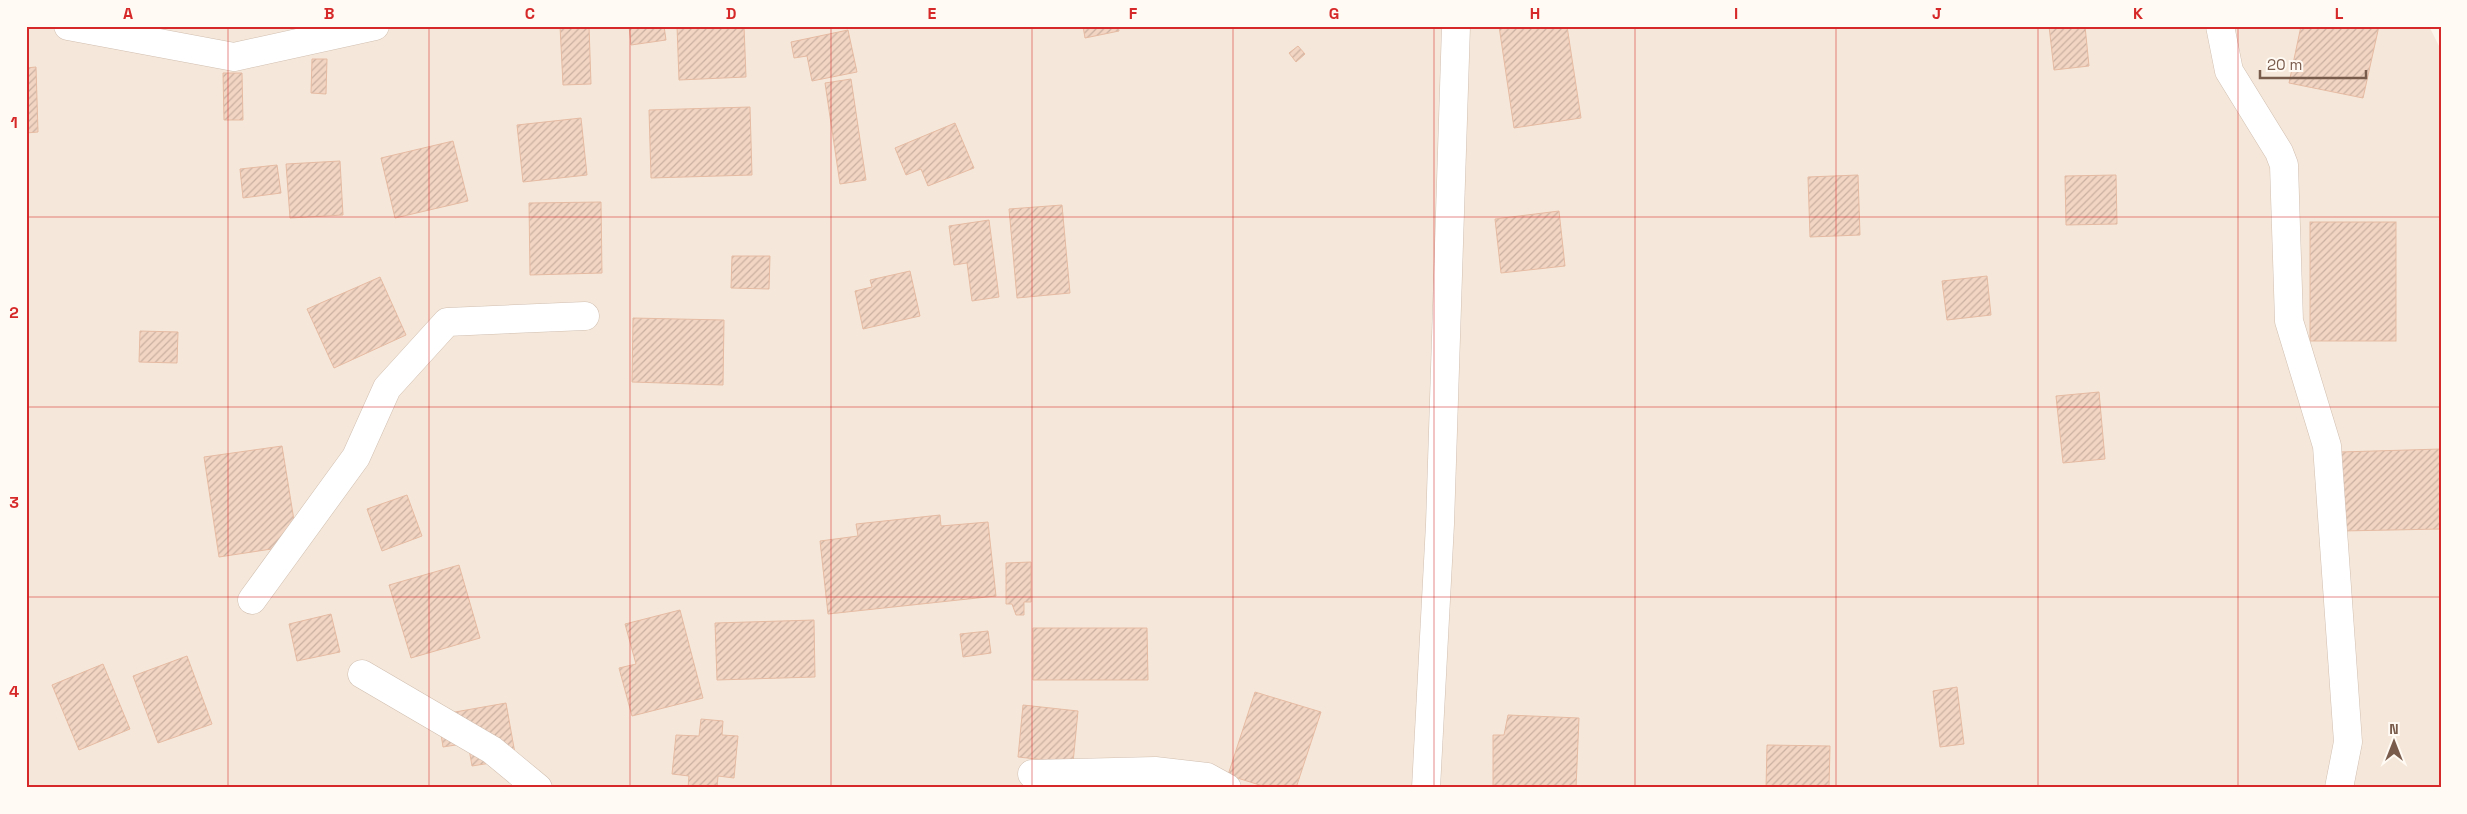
<svg xmlns="http://www.w3.org/2000/svg" width="2467" height="814" viewBox="0 0 2467 814" font-family="'Space Grotesk',sans-serif">
<defs>
<pattern id="building-hatch" width="6" height="6" patternUnits="userSpaceOnUse" patternTransform="scale(1.25)"><rect width="6" height="6" fill="#f3d5c3"/><path d="M-1 1l2-2M0 6l6-6M5 7l2-2" fill="none" stroke="#cab0a1"/></pattern>
</defs>
<rect width="100%" height="100%" fill="#fdf6ec"/>
<path fill="#f5e8da" d="M26,26H2429L2441,50V788H26Z"/>
<g fill="url(#building-hatch)" stroke="#e6bba3">
<path d="M560,26H589L591,84L563,85Z"/>
<path d="M629,26H664L666,40L631,45Z"/>
<path d="M677,26H744L746,77L679,80Z"/>
<path d="M1083,26H1118L1119,31L1085,38Z"/>
<path d="M1499,26H1567L1581,118L1514,128Z"/>
<path d="M2049,26H2085L2089,66L2054,70Z"/>
<path d="M2301,26H2379L2363,98L2289,83Z"/>
<path d="M848,30L857,72L812,81L807,56L794,58L791,42Z"/>
<path d="M1298,46L1305,54L1296,62L1289,53Z"/>
<path d="M312,59H327L326,94L311,93Z"/>
<path d="M36,67L38,132L26,133V68Z"/>
<path d="M223,73H242L243,120H224Z"/>
<path d="M851,79L866,180L840,184L825,83Z"/>
<path d="M750,107L752,175L651,178L649,110Z"/>
<path d="M581,118L587,175L523,182L517,125Z"/>
<path d="M955,123L974,168L928,186L921,169L906,175L895,148Z"/>
<path d="M453,141L468,201L395,218L381,158Z"/>
<path d="M340,161L343,215L290,218L286,164Z"/>
<path d="M277,165L281,193L243,198L240,169Z"/>
<path d="M1858,175L1860,235L1810,237L1808,177Z"/>
<path d="M2116,175L2117,224L2066,225L2065,176Z"/>
<path d="M601,202L602,273L530,275L529,203Z"/>
<path d="M1062,205L1070,293L1017,298L1009,209Z"/>
<path d="M1559,211L1565,266L1501,273L1495,219Z"/>
<path d="M989,220L999,297L972,301L967,263L954,265L949,226Z"/>
<rect x="2310" y="222" width="86" height="119"/>
<path d="M732,256H770L769,289L731,288Z"/>
<path d="M910,271L920,316L863,329L855,291L872,287L870,280Z"/>
<path d="M1987,276L1991,315L1947,320L1942,281Z"/>
<path d="M380,277L406,335L334,368L307,309Z"/>
<path d="M633,318L724,320L723,385L632,382Z"/>
<path d="M140,331L178,332L177,363L139,362Z"/>
<path d="M2099,392L2105,459L2063,463L2056,396Z"/>
<path d="M282,446L298,545L219,557L204,457Z"/>
<path d="M2441,449V529L2342,531L2340,452Z"/>
<path d="M407,495L422,536L382,551L367,509Z"/>
<path d="M940,515L941,526L988,522L996,596L828,614L820,541L858,536L856,524Z"/>
<path d="M1031,562V602H1024V615H1016L1012,604H1006V563Z"/>
<path d="M459,565L480,638L411,658L389,585Z"/>
<path d="M680,610L703,698L632,716L619,668L636,664L625,624Z"/>
<path d="M331,614L340,652L297,661L289,624Z"/>
<path d="M814,620L815,677L717,680L715,623Z"/>
<path d="M1033,628H1147L1148,680H1033Z"/>
<path d="M988,631L991,653L963,657L960,634Z"/>
<path d="M187,656L212,724L158,743L133,676Z"/>
<path d="M103,664L130,729L79,750L52,685Z"/>
<path d="M1957,687L1964,744L1940,747L1933,691Z"/>
<path d="M1255,692L1321,712L1296,788H1269L1228,775Z"/>
<path d="M506,703L516,759L472,766L468,743L443,747L438,715Z"/>
<path d="M1023,705L1078,711L1073,763L1018,757Z"/>
<path d="M1508,715L1579,718L1576,788H1493V735H1504Z"/>
<path d="M701,719L723,721L722,735L738,736L734,778L718,776L717,788H688L689,776L672,774L676,735L699,736Z"/>
<path d="M1767,745L1830,746L1829,788H1766Z"/>
</g>
<g fill="none" stroke-linecap="round" stroke-linejoin="round">
<g stroke="#d1beb0" stroke-width="29">
<g id="minor">
<path d="M68,26L234,57L375,26"/>
<path d="M2220,26L2229,71L2279,152L2284,165L2289,321L2327,446L2348,742L2339,788"/>
<path d="M252,600L356,457L387,388L447,322L585,316"/>
<path d="M362,674L492,750L538,788"/>
<path d="M1032,774L1155,771L1207,777L1227,788"/>
<path d="M1426,788L1440,524L1456,26"/>
</g>
</g>
<use href="#minor" stroke="#fff" stroke-width="28"/>
</g>
<path fill="none" stroke="#d62828" stroke-width="1" stroke-opacity="0.55" d="M228,26V788M429,26V788M630,26V788M831,26V788M1032,26V788M1233,26V788M1434,26V788M1635,26V788M1836,26V788M2038,26V788M2238,26V788M26,217H2441M26,407H2441M26,597H2441"/>
<rect width="2467" height="814" fill="none" stroke="#fffaf3" stroke-width="55"/>
<g transform="translate(2394 742)" stroke="#fffaf3" stroke-width="4" paint-order="stroke">
<path d="M0-4L9 19L0 12L-9 19Z" fill="#7a5c4d"/>
<text y="-8" font-size="14" font-weight="bold" text-anchor="middle" fill="#7a5c4d">N</text>
</g>
<path d="M2260 70v8h106v-8" fill="none" stroke="#7a5c4d" stroke-width="2.5"/>
<text x="2267" y="70" font-size="15" fill="#7a5c4d" stroke="#fffaf3" stroke-width="4" paint-order="stroke">20 m</text>
<rect x="28" y="28" width="2412" height="758" fill="none" stroke="#d62828" stroke-width="2"/>
<g font-size="16" text-anchor="middle" font-weight="bold" fill="#d62828">
<text x="128" y="19">A</text>
<text x="329" y="19">B</text>
<text x="530" y="19">C</text>
<text x="731" y="19">D</text>
<text x="932" y="19">E</text>
<text x="1133" y="19">F</text>
<text x="1334" y="19">G</text>
<text x="1535" y="19">H</text>
<text x="1736" y="19">I</text>
<text x="1937" y="19">J</text>
<text x="2138" y="19">K</text>
<text x="2339" y="19">L</text>
<text x="14" y="128">1</text>
<text x="14" y="318">2</text>
<text x="14" y="508">3</text>
<text x="14" y="697">4</text>
</g>
</svg>
